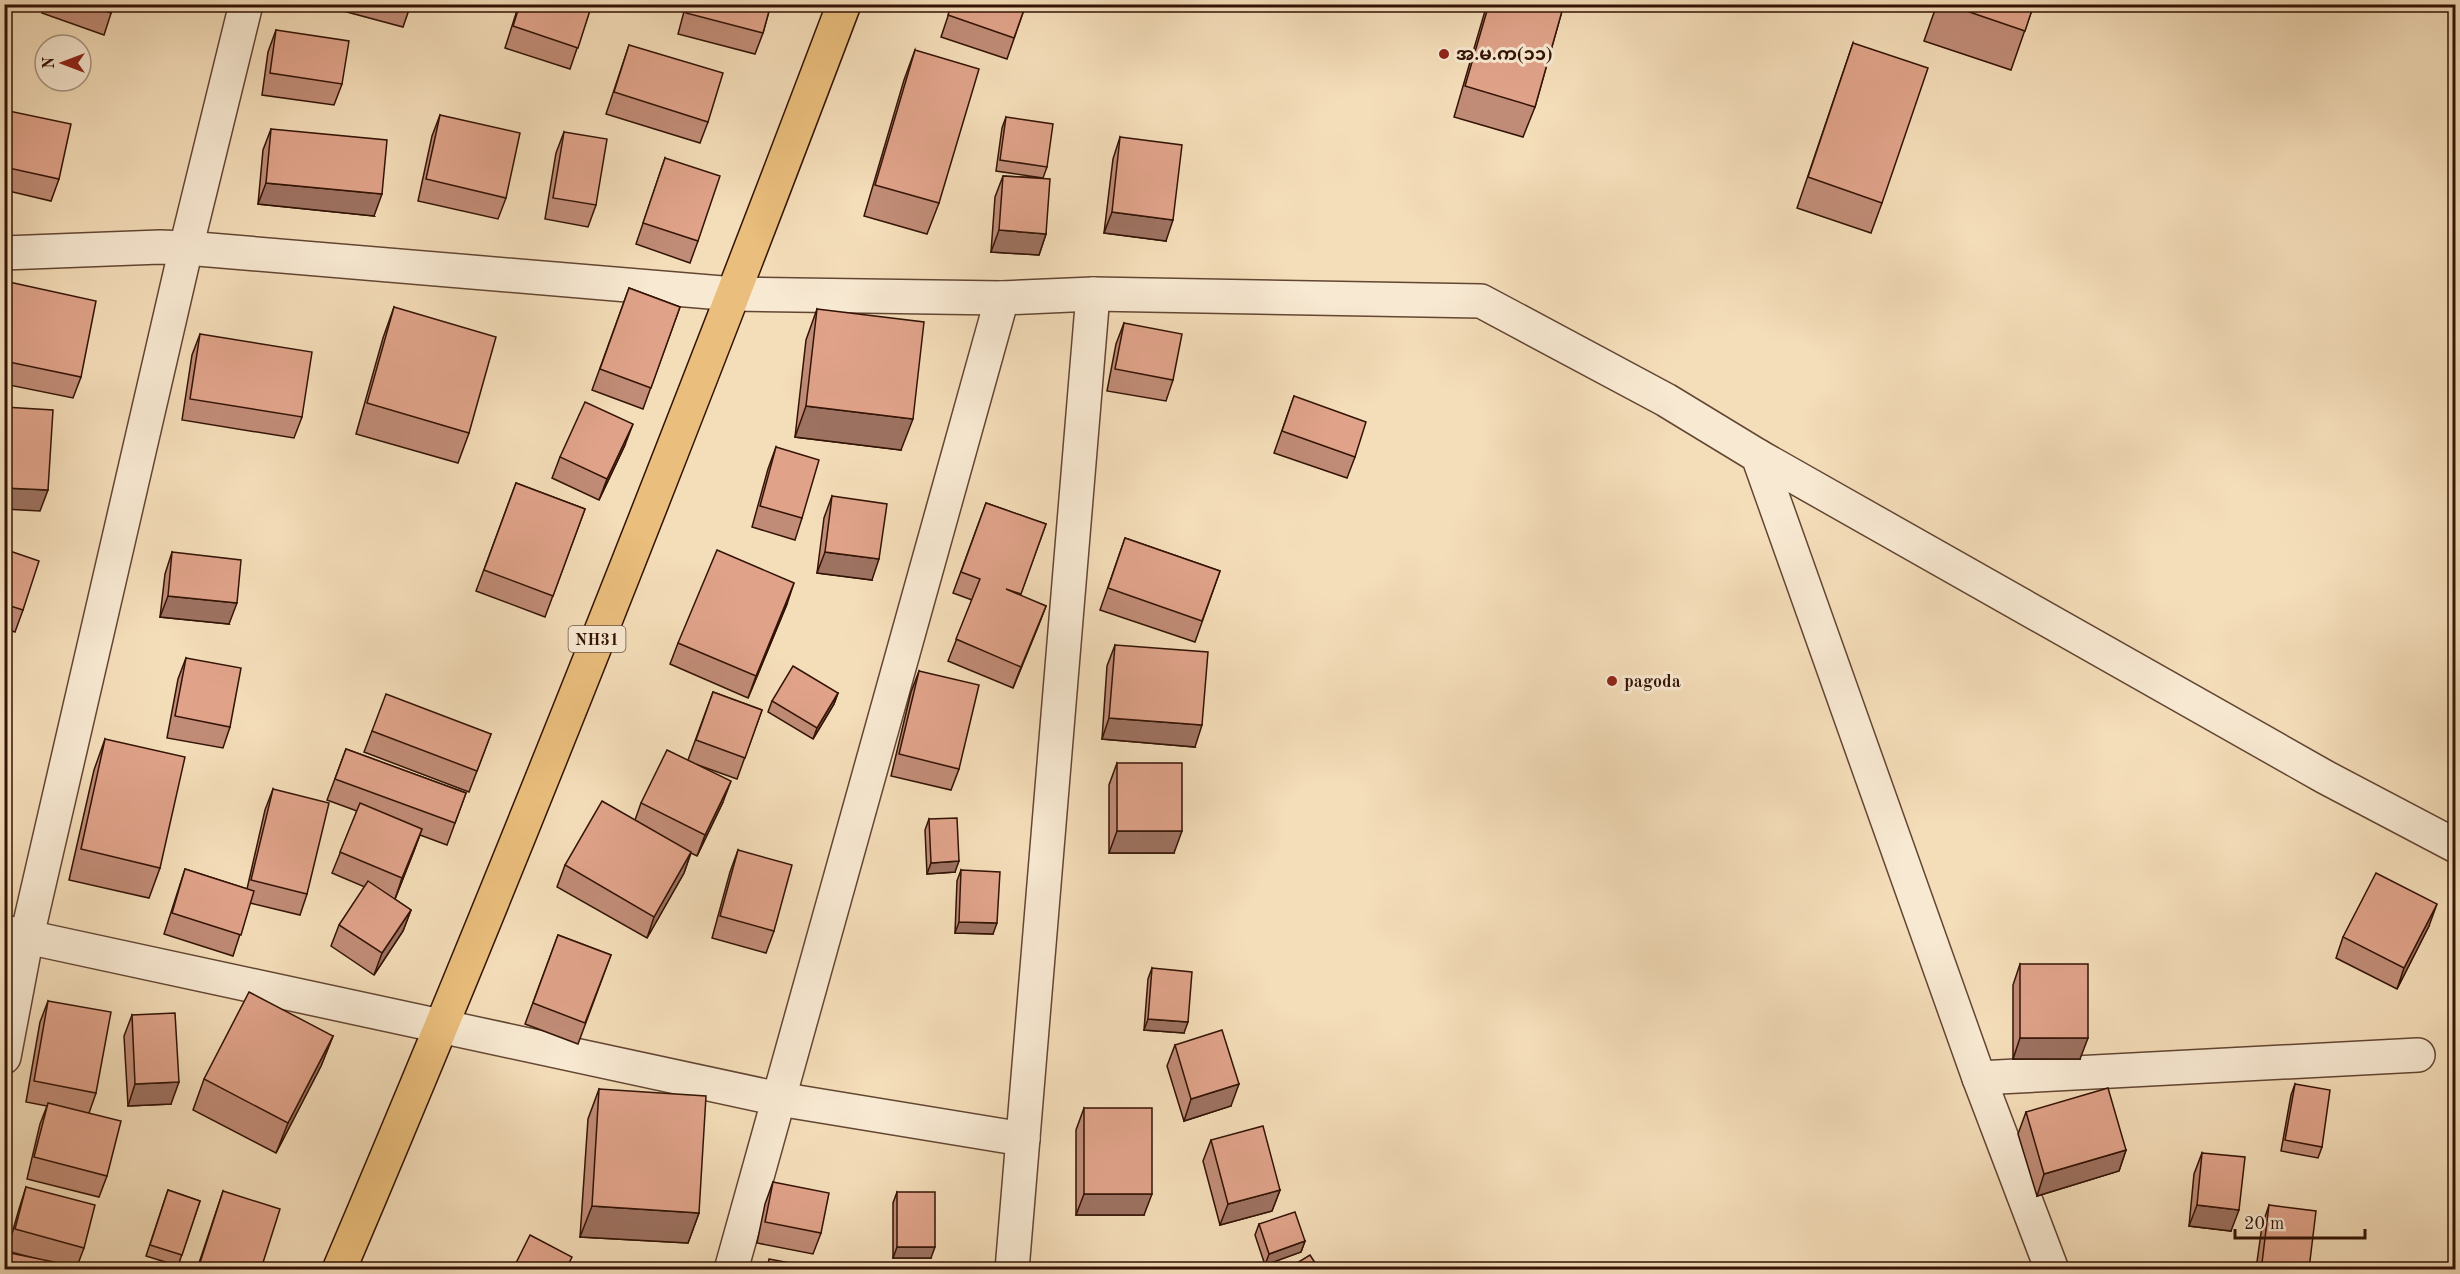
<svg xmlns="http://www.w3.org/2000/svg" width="2460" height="1274" viewBox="0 0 2460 1274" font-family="'Old Standard TT','Noto Sans Myanmar',serif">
<rect width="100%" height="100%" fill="#f4ddb9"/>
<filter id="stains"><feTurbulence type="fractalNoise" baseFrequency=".00333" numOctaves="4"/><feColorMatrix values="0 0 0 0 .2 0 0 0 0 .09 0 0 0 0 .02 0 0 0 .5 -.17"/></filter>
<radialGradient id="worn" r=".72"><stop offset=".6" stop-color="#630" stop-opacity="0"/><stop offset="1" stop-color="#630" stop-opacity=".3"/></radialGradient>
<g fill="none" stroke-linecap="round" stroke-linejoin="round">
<g stroke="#634632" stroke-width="36">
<g id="minor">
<path d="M4,253L160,247L186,248L734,294L1002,298L1093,294L1481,301L1666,400L1758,456L1979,1078L2052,1270"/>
<path d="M1758,456L2325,777L2456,846"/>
<path d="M4,932L779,1099L1023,1139"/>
<path d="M4,1057L27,936L186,248L246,4"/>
<path d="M1979,1078L2418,1055"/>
<path d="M731,1270L1002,298"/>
<path d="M1012,1270L1093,294"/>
</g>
</g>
<g stroke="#331305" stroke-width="36">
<path id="highway" d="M339,1270C517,852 683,429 844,4"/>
</g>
<use href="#minor" stroke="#f8e9d2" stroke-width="33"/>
<use href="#highway" stroke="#eabe7c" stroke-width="33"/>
</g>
<g fill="#c18c77" stroke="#331305" stroke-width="1.5">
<path d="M45,4H114L104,35L42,13Z"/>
<path d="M317,4H411L403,27Z"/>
<path d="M519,4H592L570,69L505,48Z"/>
<path d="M686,4H771L763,33L755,54L678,34Z"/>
<path d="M952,4H1026L1007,59L941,37Z"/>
<path d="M1487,4H1564L1535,107L1523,137L1454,117Z"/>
<path d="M1937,4H2034L2011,70L1924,41Z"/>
<path d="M276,30L342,84L334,105L262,95L268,52Z"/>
<path d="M1853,43L1882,203L1871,233L1797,208Z"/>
<path d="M629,45L708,122L700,143L606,114Z"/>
<path d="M915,50L939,203L927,234L864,216L904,80Z"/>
<path d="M4,110L59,179L51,201L4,190Z"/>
<path d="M440,115L506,198L498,219L418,201L432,136Z"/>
<path d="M1006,117L1047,167L1043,178L1046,234L1039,255L991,252L995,197L1003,176L1043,178L996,171L1002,128Z"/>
<path d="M271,129L374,216L258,204L263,150Z"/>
<path d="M564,132L596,205L588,227L545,219L556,153Z"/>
<path d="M1120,137L1166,241L1104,233L1113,159Z"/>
<path d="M665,158L698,241L690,263L636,244Z"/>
<path d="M9,282L81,377L73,398L4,384V294Z"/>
<path d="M629,288L680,307L643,409L592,390Z"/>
<path d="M394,307L469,433L458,463L356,434L383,338Z"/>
<path d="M817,309L901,450L795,437L806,340Z"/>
<path d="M1124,323L1173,380L1166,401L1107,391L1116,344Z"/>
<path d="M200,334L302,417L294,438L182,420L192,355Z"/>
<path d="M1294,396L1355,457L1347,478L1274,453Z"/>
<path d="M625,445L599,500L552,478L560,457Z"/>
<path d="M776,447L802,518L795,540L752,527L768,469Z"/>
<path d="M516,483L585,509L545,617L476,591Z"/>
<path d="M832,496L872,580L817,573L824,518Z"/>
<path d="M986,503L1046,524L1020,596L1046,606L1013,688L948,661L972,600L953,593Z"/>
<path d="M1125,538L1220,571L1195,642L1100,610Z"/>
<path d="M4,549L23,610L15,632L4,628Z"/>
<path d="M172,552L229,624L160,617L165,574Z"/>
<path d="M787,604L748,698L670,664L678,643Z"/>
<path d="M1115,645L1195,747L1102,739L1107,666Z"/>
<path d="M186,658L230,727L223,748L167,738L178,679Z"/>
<path d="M919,671L959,769L951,790L891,776L911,692Z"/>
<path d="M713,692L762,710L737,779L698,765L723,802L697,856L691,853L684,873L647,938L557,887L565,865L635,820L641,803L688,760Z"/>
<path d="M838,693L834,704L813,739L768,712L772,701Z"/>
<path d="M372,731L491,734L469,792L364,752Z"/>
<path d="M105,739L160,868L149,898L69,880L94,770Z"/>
<path d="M346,749L466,793L447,845L420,835L395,899L411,910L403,931L374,975L331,946L339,925L365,887L332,873L357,811L327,800Z"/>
<path d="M1117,763L1174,853H1109V785Z"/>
<path d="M273,789L307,894L300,915L250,903L233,956L164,934L185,869L247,889L265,810Z"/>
<path d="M929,819L955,872L927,874L925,830Z"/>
<path d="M738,850L774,931L766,953L712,938L730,872Z"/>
<path d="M961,870L993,934L955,933L957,881Z"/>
<path d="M2429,926L2397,989L2336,958L2343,937Z"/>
<path d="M558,935L611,955L578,1044L525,1024Z"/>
<path d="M2020,964L2080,1059H2013V985Z"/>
<path d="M1152,968L1184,1033L1144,1030L1148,979Z"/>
<path d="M48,1001L96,1093L89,1113L107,1176L99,1197L27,1179L40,1124L47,1106L26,1102L40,1022Z"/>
<path d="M132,1015L171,1104L128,1106L124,1036Z"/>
<path d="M333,1036L321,1066L276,1153L193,1110L204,1079Z"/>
<path d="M1175,1045L1231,1106L1184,1121L1167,1066Z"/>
<path d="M2295,1084L2322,1147L2318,1158L2281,1151L2291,1095Z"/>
<path d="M599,1089L699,1213L688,1243L580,1237L588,1119Z"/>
<path d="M1084,1108L1144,1215H1076V1130Z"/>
<path d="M2026,1112L2126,1150L2119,1171L2037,1196L2018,1134Z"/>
<path d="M1211,1140L1280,1190L1272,1211L1220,1225L1203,1161Z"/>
<path d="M2202,1153L2231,1231L2189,1226L2194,1174Z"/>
<path d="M773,1182L821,1233L813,1254L757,1243L765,1204Z"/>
<path d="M26,1187L84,1248L76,1269L7,1251L19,1209Z"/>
<path d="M168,1190L200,1201L178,1266L146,1256Z"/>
<path d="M223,1191L261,1269H197Z"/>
<path d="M897,1192L931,1258H893V1203Z"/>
<path d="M2269,1205L2309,1269H2256L2262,1226Z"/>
<path d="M1259,1224L1305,1241L1301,1252L1265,1265L1255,1235Z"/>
</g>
<g fill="#9d7261" stroke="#331305" stroke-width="1.5">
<path d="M266,183L382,194L374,216L258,204Z"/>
<path d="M1112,212L1173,220L1166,241L1104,233Z"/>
<path d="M999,230L1046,234L1039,255L991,252Z"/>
<path d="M806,406L913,419L901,450L795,437Z"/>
<path d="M633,424L625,445L599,500L607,479Z"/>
<path d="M4,488L48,490L40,511L4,509Z"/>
<path d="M825,552L879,559L872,580L817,573Z"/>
<path d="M794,583L787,604L748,698L756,676Z"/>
<path d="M168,596L237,603L229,624L160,617Z"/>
<path d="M1046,606L1038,627L1013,688L1021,667Z"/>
<path d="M838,693L834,704L813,739L817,728Z"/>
<path d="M1109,718L1202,725L1195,747L1102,739Z"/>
<path d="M731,781L723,802L697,856L705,835Z"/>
<path d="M422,829L414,851L395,899L402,878Z"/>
<path d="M1117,831H1182L1174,853H1109Z"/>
<path d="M691,852L684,873L647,938L654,917Z"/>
<path d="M959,861L955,872L927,874L931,863Z"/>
<path d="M2437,904L2429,926L2397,989L2404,968Z"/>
<path d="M411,910L403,931L374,975L382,953Z"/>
<path d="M959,922L997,923L993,934L955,933Z"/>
<path d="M1148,1019L1188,1022L1184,1033L1144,1030Z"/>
<path d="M333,1036L321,1066L276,1153L288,1123Z"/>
<path d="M2020,1038H2088L2080,1059H2013Z"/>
<path d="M179,1082L171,1104L128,1106L135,1084Z"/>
<path d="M1239,1084L1231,1106L1184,1121L1191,1099Z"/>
<path d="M2126,1150L2119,1171L2037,1196L2044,1174Z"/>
<path d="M1280,1190L1272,1211L1220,1225L1228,1204Z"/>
<path d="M1084,1194H1152L1144,1215H1076Z"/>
<path d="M2197,1205L2239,1210L2231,1231L2189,1226Z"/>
<path d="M592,1206L699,1213L688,1243L580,1237Z"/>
<path d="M1305,1241L1301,1252L1265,1265L1269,1254Z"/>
<path d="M897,1247H935L931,1258H893Z"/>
<path d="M2262,1263L2308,1269H2260Z"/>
</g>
<g fill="#e0a38a" stroke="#331305" stroke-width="1.5">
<path d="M86,4H114L111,13Z"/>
<path d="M520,4H592L578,48L513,26Z"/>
<path d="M688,4H771L763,33L686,13Z"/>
<path d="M952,4H1026L1014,38L948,15Z"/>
<path d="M1489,4H1564L1535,107L1465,86Z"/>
<path d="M1946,4H2034L2025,31Z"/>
<path d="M276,30L349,41L342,84L270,73Z"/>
<path d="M1853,43L1928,68L1882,203L1808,177Z"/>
<path d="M629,45L723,73L708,122L614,92Z"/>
<path d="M915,50L979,69L939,203L875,185Z"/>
<path d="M4,110L71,124L59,179L4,167Z"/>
<path d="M440,115L520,133L506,198L426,179Z"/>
<path d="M1006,117L1053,124L1047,167L1000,160Z"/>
<path d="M271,129L387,140L382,194L266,183Z"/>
<path d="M564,132L607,139L596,205L553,198Z"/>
<path d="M1120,137L1182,145L1173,220L1112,212Z"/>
<path d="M665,158L720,176L698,241L643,223Z"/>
<path d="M1003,176L1050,179L1046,234L999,230Z"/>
<path d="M9,282L96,301L81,377L4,361V304Z"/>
<path d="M629,288L680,307L651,388L600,369Z"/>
<path d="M394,307L496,337L469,433L367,403Z"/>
<path d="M817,309L924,322L913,419L806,406Z"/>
<path d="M1124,323L1182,334L1173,380L1115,369Z"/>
<path d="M200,334L312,352L302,417L190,399Z"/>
<path d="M1294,396L1366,422L1355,457L1282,431Z"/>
<path d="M585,402L633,424L607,479L560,457Z"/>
<path d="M4,407L53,410L48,490L4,488Z"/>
<path d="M776,447L819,460L802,518L760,506Z"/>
<path d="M516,483L585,509L553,596L484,570Z"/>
<path d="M832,496L887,504L879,559L825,552Z"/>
<path d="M986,503L1046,524L1021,594L1006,589L1046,606L1021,667L956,639L980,579L961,572Z"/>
<path d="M1125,538L1220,571L1202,621L1108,588Z"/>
<path d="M4,549L39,561L23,610L4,604Z"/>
<path d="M717,550L794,583L756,676L678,643Z"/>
<path d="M172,552L241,560L237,603L168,596Z"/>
<path d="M1115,645L1208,652L1202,725L1109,718Z"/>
<path d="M186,658L241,668L230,727L175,716Z"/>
<path d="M793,666L838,693L817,728L772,701Z"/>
<path d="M919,671L979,685L959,769L899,754Z"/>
<path d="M713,692L762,710L745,758L696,740Z"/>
<path d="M386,694L491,734L477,771L372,731Z"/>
<path d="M105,739L185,757L160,868L81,849Z"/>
<path d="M346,749L466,793L455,823L335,779Z"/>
<path d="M667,750L731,781L705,835L641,803Z"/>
<rect x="1117" y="763" width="65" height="68"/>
<path d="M273,789L329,803L307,894L251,880Z"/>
<path d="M602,801L691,852L654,917L565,865Z"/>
<path d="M360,803L422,829L402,878L340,852Z"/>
<path d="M957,818L959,861L931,863L929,819Z"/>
<path d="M738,850L792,865L774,931L720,916Z"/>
<path d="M185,869L254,891L241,935L172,913Z"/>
<path d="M961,870L1000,872L997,923L959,922Z"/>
<path d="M2376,873L2437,904L2404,968L2343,937Z"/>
<path d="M368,881L411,910L382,953L339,925Z"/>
<path d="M558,935L611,955L585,1023L533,1003Z"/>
<rect x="2020" y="964" width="68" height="74"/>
<path d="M1152,968L1192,972L1188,1022L1148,1019Z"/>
<path d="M249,992L333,1036L288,1123L204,1079Z"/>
<path d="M48,1001L111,1012L96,1093L34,1081Z"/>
<path d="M175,1013L179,1082L135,1084L132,1015Z"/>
<path d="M1222,1030L1239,1084L1191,1099L1175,1045Z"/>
<path d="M2295,1084L2330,1090L2322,1147L2285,1140Z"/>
<path d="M2108,1088L2126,1150L2044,1174L2026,1112Z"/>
<path d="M599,1089L706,1096L699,1213L592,1206Z"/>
<path d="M48,1103L121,1121L107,1176L34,1157Z"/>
<rect x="1084" y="1108" width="68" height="86"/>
<path d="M1263,1126L1280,1190L1228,1204L1211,1140Z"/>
<path d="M2202,1153L2245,1157L2239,1210L2197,1205Z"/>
<path d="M773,1182L829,1193L821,1233L765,1222Z"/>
<path d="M26,1187L95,1205L84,1248L15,1229Z"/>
<path d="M168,1190L200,1201L182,1255L150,1245Z"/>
<path d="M223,1191L280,1209L261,1269H198Z"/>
<rect x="897" y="1192" width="38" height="55"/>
<path d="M2269,1205L2316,1211L2309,1269L2262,1263Z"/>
<path d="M1295,1212L1305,1241L1269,1254L1259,1224Z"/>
<path d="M530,1235L572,1257L566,1269H513Z"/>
<path d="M5,1252L74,1266V1269H4Z"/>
<path d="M1310,1255L1319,1269H1287Z"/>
<path d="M769,1259L801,1265L800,1269H767Z"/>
</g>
<g fill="#8f2418" stroke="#f8e9d2" stroke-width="2">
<circle cx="1444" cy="54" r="6"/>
<circle cx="1612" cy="681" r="6"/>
</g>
<g text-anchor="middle" stroke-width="6" stroke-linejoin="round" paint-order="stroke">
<rect fill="#f8e9d2" stroke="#6e5342" stroke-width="1.5" x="568.5" y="626" width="57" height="26" rx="4.5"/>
<g font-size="16" font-weight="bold" fill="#331305">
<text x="597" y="645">NH31</text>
</g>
<g font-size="18" font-weight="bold" fill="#331305" stroke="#f8e9d2" text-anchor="start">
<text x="1456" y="60">အ.မ.က(၁၁)</text>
<text x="1624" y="687">pagoda</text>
</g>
</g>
<rect width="2460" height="1274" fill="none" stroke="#f4ddb9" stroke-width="24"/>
<rect x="6" y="6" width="2448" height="1262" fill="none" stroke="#331305" stroke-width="3"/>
<rect x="12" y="12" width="2436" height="1250" fill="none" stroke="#331305" stroke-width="1.5"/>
<g transform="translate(63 63) rotate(270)"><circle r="28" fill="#f8e9d2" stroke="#a99380" stroke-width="1.5"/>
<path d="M0-4.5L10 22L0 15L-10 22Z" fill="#8f2418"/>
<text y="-9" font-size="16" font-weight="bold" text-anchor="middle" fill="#331305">N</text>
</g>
<path d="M2235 1229v9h130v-9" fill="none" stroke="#331305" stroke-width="3"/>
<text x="2244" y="1229" font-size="18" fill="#331305" stroke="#f8e9d2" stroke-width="4.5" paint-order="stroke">20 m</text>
<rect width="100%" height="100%" filter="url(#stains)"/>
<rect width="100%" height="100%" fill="url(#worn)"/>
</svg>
